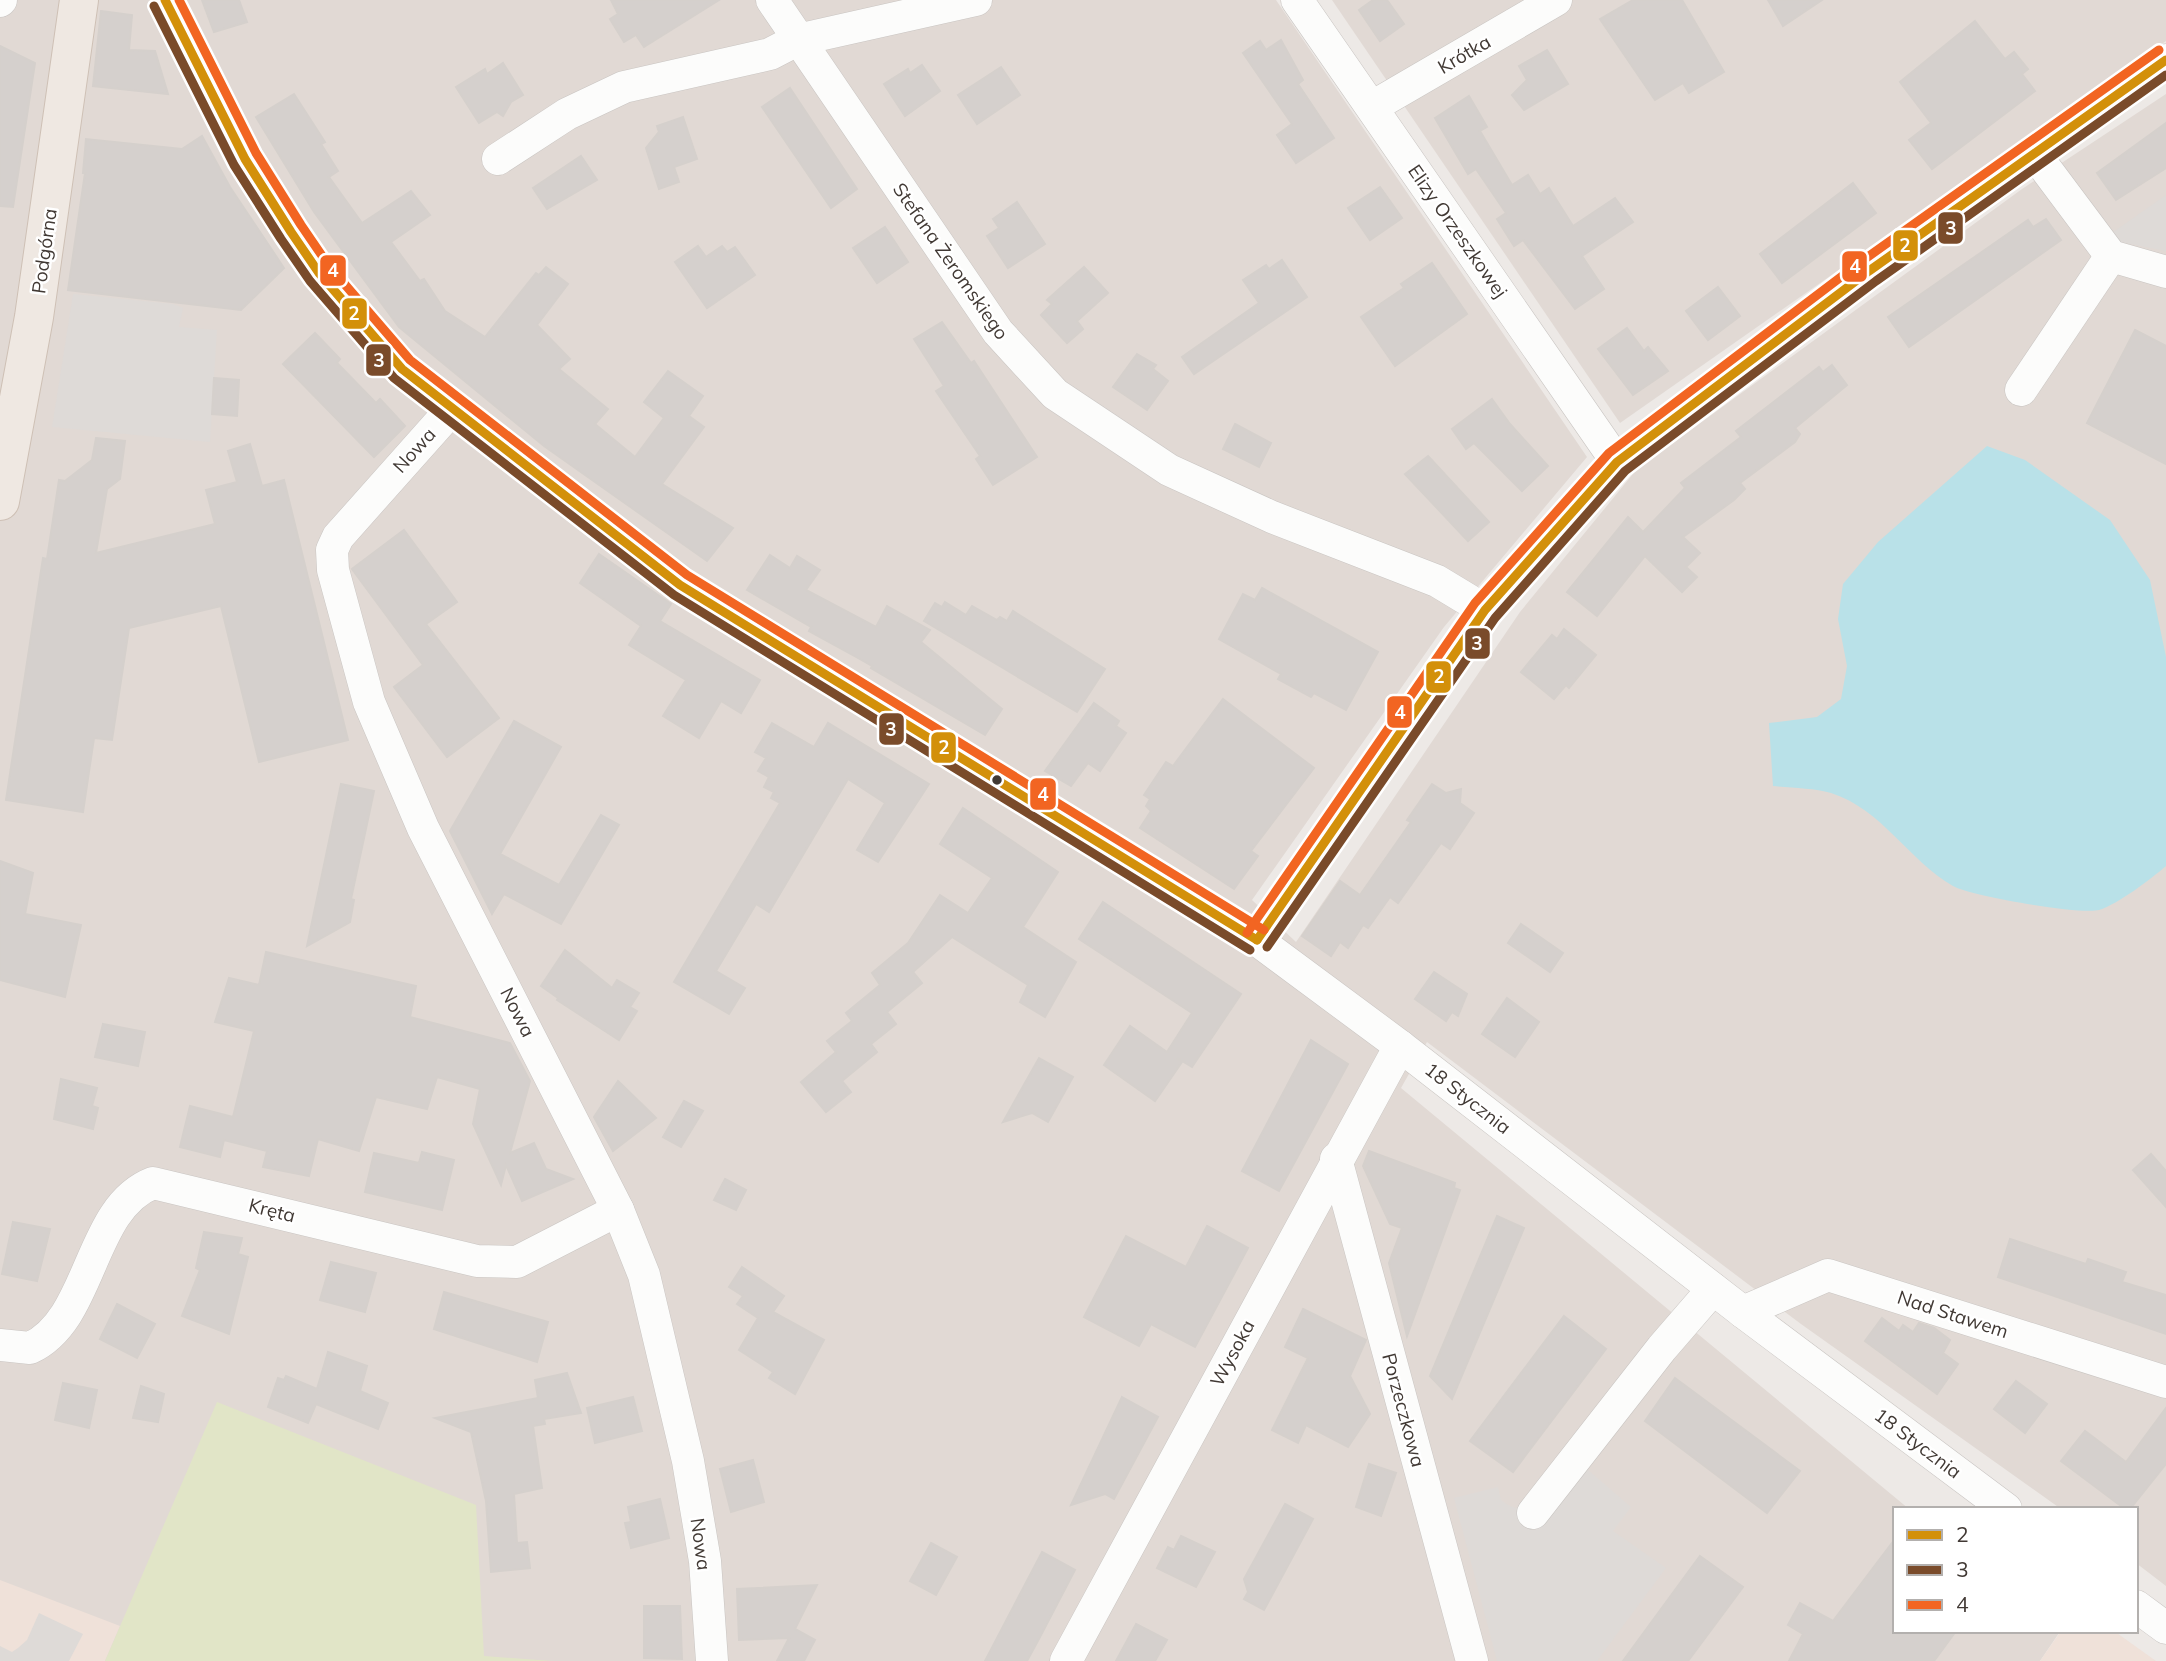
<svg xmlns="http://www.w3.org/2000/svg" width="2166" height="1661" viewBox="0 0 2166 1661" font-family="Mulish,sans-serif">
<rect width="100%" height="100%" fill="#ede9e6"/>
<g fill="#e1d9d4">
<path d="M0,0H1276L1587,457L1444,627L1252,900L1296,942L1520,612L1637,469L2022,189L2166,94V1586L2136,1563V1509H2061L1801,1324L1427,1042L1401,1088L1909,1509H1895V1631H2057L2059,1633L2040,1661H0Z"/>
<path d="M1332,0H2166V41L1620,423Z"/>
</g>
<g fill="#efe1d9">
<path d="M0,1580L120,1626L105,1661H0Z"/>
<path d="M2061,1631H2114L2156,1661H2040Z"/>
</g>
<path fill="#e1e5c7" d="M217,1402L476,1505L484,1656L552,1661H105Z"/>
<g fill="#dedad7">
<path d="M2166,195V251L2116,241L2109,235Z"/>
<path d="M73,294L173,304L183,308L179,327L217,330L210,442L52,427Z"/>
<path d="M1566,1451L1631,1507L1613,1531L1666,1568L1597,1661H1497L1454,1498L1498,1487L1501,1500L1508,1505L1516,1508L1526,1504Z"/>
<path d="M39,1613L83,1634L69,1661H0V1646L12,1652L18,1648L27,1640Z"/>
</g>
<path fill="#b9e1e8" d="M1987,446L2025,460L2110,520L2150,580L2166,657V866C2151,879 2118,904 2099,910C2081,915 1970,896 1953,886C1909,861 1882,809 1831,793C1814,788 1792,788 1773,786L1769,723L1817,717L1841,699L1847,666L1838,619L1843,584L1878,542Z"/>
<g fill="#d5d0cd" stroke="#d5d0cc" stroke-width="2">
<path d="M202,0H239L247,22L214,32Z"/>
<path d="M611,0H719L644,47L636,35L624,42L610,19L618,14Z"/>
<path d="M1373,0H1387L1404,24L1380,41L1359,10Z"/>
<path d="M1633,0H1682L1724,72L1689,93L1683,83L1655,100L1600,19Z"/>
<path d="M1768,0H1822L1783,26Z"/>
<path d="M101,11L132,15L129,50L155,51L168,94L93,86Z"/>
<path d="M1975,21L2005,59L2014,52L2028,69L2022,74L2035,91L1932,169L1909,140L1931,123L1900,82Z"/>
<path d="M1281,40L1303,80L1298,84L1334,138L1296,163L1277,135L1292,124L1243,53L1260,41L1266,50Z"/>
<path d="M0,46L35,63L13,207L0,206Z"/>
<path d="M1547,50L1568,84L1524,110L1512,95L1527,80L1519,66Z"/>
<path d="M503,63L523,95L511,102L503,116L497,112L479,123L456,87L485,69L487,74Z"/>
<path d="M922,65L940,91L905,116L884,84L908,69L910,73Z"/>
<path d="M1001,67L1020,95L977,124L958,95Z"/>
<path d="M790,88L857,189L831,208L762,107Z"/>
<path d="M294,94L325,142L321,144L338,171L329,177L362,223L411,191L430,215L391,242L420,281L424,279L445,311L485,337L536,273L539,275L546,267L568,284L537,325L570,359L559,369L608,409L595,424L635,457L664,418L644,402L668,371L703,396L689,416L704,427L662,484L733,528L707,561L544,446L399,327L314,212L256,117Z"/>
<path d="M1469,96L1487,127L1480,131L1512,185L1528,175L1540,194L1549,188L1573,226L1615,198L1633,222L1582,256L1604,289L1575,309L1523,240L1514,246L1497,219L1506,213L1476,169L1468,174L1435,118Z"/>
<path d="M683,117L697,159L674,167L679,182L659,189L646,148L659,132L657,126Z"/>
<path d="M2166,123V168L2116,200L2097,173Z"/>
<path d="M202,136L230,187L284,268L241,310L68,290L85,173H83L86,139L182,149Z"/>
<path d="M581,156L597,180L547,209L533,188Z"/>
<path d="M1853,183L1876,213L1782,283L1760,254Z"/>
<path d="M1380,187L1402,218L1370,240L1348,208Z"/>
<path d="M1017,202L1045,244L1008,268L987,236L999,228L993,219Z"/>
<path d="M2046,219L2061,240L1909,347L1888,317L2028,220L2033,227Z"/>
<path d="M885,227L908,262L877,283L853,248Z"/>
<path d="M698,246L706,257L722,246L727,252L735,247L755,275L707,308L675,262Z"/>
<path d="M1282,260L1307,297L1194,374L1182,357L1259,303L1243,280L1266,265L1269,269Z"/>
<path d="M1432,263L1467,314L1395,366L1361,317L1404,288L1401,284Z"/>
<path d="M1084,267L1108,293L1077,321L1083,329L1067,343L1041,315L1052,304L1047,300Z"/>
<path d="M1718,287L1740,316L1708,340L1686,311Z"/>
<path d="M942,322L971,363L974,361L1037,457L993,485L976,459L980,456L936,391L944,386L914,339Z"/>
<path d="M1627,328L1644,351L1648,347L1668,371L1633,395L1598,349Z"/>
<path d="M2135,330L2166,346V464L2087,423Z"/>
<path d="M315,333L340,359L337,363L376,403L380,399L405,426L374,457L283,364Z"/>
<path d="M1137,354L1156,365L1153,369L1168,381L1147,410L1113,387Z"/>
<path d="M1832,365L1847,385L1795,428L1800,434L1795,442L1740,483L1745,489L1734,500L1683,537L1700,553L1686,567L1697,577L1682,592L1645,556L1597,616L1567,592L1628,517L1643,532L1685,488L1681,483L1741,437L1736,431L1819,367L1823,372Z"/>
<path d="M214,378L239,380L237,416L212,414Z"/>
<path d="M1492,399L1510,424L1548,466L1522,491L1474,443L1466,449L1452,429Z"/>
<path d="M1235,424L1271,443L1259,467L1223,449Z"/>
<path d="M96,438L125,441L120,479L107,489L96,553L215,524L206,490L237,482L228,451L250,444L262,486L284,480L348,740L259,762L221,606L129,628L112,740L94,738L83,812L6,800L43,558L47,559L59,480L65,481L92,460Z"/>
<path d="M1428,456L1489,522L1468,541L1405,474Z"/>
<path d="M404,530L457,602L426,624L499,718L447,757L394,687L423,665L352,569Z"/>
<path d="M599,554L671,604L660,621L760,680L741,713L721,701L699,738L663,716L686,680L629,645L641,626L580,583Z"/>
<path d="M770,555L790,568L797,556L820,570L806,590L876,627L887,606L930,630L921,642L1002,709L985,735L871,668L872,666L858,658L809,631L811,627L747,590Z"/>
<path d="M1262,588L1378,652L1346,710L1314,693L1311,697L1278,679L1281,674L1219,639L1243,594L1255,600Z"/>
<path d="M945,602L966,615L972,606L997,620L1000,617L1007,621L1013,611L1105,669L1077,712L924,621L935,603L942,607Z"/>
<path d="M1564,629L1596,655L1569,688L1566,685L1554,699L1521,672L1552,635L1557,639Z"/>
<path d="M1223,699L1314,768L1251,851L1258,856L1234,889L1140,828L1151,811L1146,806L1150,799L1144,795L1166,762L1173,766Z"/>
<path d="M1094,703L1119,721L1116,726L1126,733L1100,771L1088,763L1071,786L1045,771Z"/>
<path d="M514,721L561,747L500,854L559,885L601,815L619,825L561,924L504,894L492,914L450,831Z"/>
<path d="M772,723L814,747L828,723L929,784L878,862L857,850L885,803L848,779L769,912L756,904L716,971L745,988L729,1014L674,982L780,803L771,798L774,792L764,787L769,777L758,771L766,758L755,752Z"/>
<path d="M341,784L374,791L351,899L354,900L350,922L307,946Z"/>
<path d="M1432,784L1446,793L1461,789L1460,803L1474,813L1450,849L1441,843L1398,903L1390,897L1368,928L1363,925L1348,948L1340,942L1331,956L1302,936L1340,881L1360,895L1411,822L1407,820Z"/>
<path d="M963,808L1058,872L1023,927L1076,962L1045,1017L1020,1002L1028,985L952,937L913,972L922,983L887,1012L896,1024L871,1044L877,1052L842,1081L851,1092L826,1112L801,1082L836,1052L827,1041L852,1021L846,1013L880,985L872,973L908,943L940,895L968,913L992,878L940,844Z"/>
<path d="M0,861L33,873L25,914L81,925L65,997L0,980Z"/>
<path d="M1103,902L1241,994L1192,1067L1177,1058L1182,1062L1155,1101L1104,1065L1130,1026L1167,1052L1192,1013L1079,939Z"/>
<path d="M1521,924L1563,953L1550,972L1508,943Z"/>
<path d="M565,950L612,988L617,980L639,993L630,1007L637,1011L619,1040L557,1000L558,998L541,986Z"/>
<path d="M266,952L416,986L410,1017L510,1043L530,1081L510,1153L534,1143L546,1169L573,1179L522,1201L506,1165L501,1185L473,1124L480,1089L437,1077L427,1109L376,1097L359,1151L318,1139L309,1176L263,1167L267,1151L224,1140L220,1157L180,1147L190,1106L233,1117L254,1031L215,1022L229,978L259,985Z"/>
<path d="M1434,972L1467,994L1458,1016L1452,1012L1446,1021L1415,999Z"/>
<path d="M1507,998L1539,1022L1515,1057L1482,1034Z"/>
<path d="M103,1024L145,1032L138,1066L95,1057Z"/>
<path d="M1311,1040L1348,1064L1279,1191L1242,1171Z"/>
<path d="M1039,1058L1073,1077L1048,1122L1032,1113L1003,1122Z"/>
<path d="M61,1079L97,1088L92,1106L98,1108L93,1129L54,1119Z"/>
<path d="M618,1081L656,1118L613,1151L594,1117Z"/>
<path d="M684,1101L703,1111L681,1147L663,1137Z"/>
<path d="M1369,1151L1455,1183L1454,1188L1460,1190L1407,1336L1389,1263L1402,1228L1390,1224L1363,1166Z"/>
<path d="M422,1152L454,1160L442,1210L365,1192L374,1153L419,1163Z"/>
<path d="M2151,1154L2166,1171V1207L2133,1170Z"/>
<path d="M725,1179L746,1190L736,1210L714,1200Z"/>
<path d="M1497,1216L1524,1228L1452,1399L1430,1376Z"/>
<path d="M13,1222L50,1229L37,1281L2,1274Z"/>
<path d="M1207,1226L1248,1248L1195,1347L1151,1324L1139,1346L1084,1317L1126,1236L1186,1267Z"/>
<path d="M204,1232L242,1238L238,1254L248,1257L229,1334L182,1316L200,1270L196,1268Z"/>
<path d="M2010,1239L2086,1264L2088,1259L2126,1272L2122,1282L2166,1295V1334L1998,1277Z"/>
<path d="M331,1262L376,1273L365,1312L320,1300Z"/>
<path d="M742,1267L784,1296L773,1312L824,1340L795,1394L769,1378L773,1372L739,1350L758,1318L737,1304L743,1296L729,1287Z"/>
<path d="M444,1292L548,1322L537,1362L434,1329Z"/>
<path d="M117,1304L155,1324L137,1358L100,1339Z"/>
<path d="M1303,1309L1366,1340L1350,1376L1370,1414L1348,1447L1306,1425L1298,1443L1272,1430L1308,1358L1285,1347Z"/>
<path d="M1564,1316L1606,1349L1513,1472L1470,1441Z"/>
<path d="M1882,1318L1899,1331L1903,1325L1913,1332L1919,1323L1934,1328L1950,1340L1943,1353L1958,1364L1937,1394L1865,1341Z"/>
<path d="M328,1352L367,1366L360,1391L388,1403L378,1429L316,1404L308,1423L268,1407L278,1378L284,1380L286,1376L317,1389Z"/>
<path d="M567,1373L581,1413L544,1419L545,1424L533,1426L542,1488L514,1494L517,1543L527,1542L530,1568L491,1572L486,1501L471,1432L435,1418L538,1398L535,1380Z"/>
<path d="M1675,1378L1800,1471L1767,1513L1645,1421Z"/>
<path d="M2016,1381L2047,1404L2025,1433L1994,1409Z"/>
<path d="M63,1383L97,1390L89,1428L55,1420Z"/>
<path d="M141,1386L164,1394L158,1422L133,1418Z"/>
<path d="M633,1397L642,1431L595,1443L587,1408Z"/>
<path d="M1122,1397L1158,1417L1114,1499L1105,1494L1071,1505Z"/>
<path d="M2166,1408V1464L2130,1509H2125L2061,1461L2085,1431L2126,1462Z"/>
<path d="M753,1460L764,1502L731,1512L720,1469Z"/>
<path d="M1369,1464L1396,1473L1381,1516L1356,1507Z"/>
<path d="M660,1499L669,1538L631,1548L625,1523L631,1522L628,1507Z"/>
<path d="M1285,1504L1313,1519L1264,1610L1244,1599L1248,1592L1244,1579Z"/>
<path d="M1181,1536L1215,1552L1196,1587L1157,1568L1168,1547L1174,1550Z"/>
<path d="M1895,1539V1631H1956L1934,1661H1789L1803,1634L1788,1625L1800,1603L1833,1621Z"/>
<path d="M931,1543L957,1557L936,1595L910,1581Z"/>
<path d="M1042,1552L1075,1570L1040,1637L1027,1661H985Z"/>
<path d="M1700,1556L1743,1587L1688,1661H1623Z"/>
<path d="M817,1585L795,1629L815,1640L804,1661H777L789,1638L739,1640L737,1589Z"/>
<path d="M644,1606H680L682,1659L644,1658Z"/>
<path d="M1136,1624L1167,1640L1155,1661H1116Z"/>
</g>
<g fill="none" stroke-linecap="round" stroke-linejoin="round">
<g stroke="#c9c5c2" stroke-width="33">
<g id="minor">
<path d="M168,0L245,159L291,232L364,327L402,369L451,410L680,585L1143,867L1257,940L1400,1046L1743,1312L2006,1509"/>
<path d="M772,0L998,332L1055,394L1169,470L1272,517L1437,581L1485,610"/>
<path d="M1297,0L1617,462"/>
<path d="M0,1L1,0"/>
<path d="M1372,107L1556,0"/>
<path d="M2034,153L2111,256L2166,272"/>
<path d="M498,159L567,114L624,87L770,54L797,40L976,0"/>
<path d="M2021,390L2111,256"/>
<path d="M451,410L338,537L332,550L333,570L369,702L423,828L618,1210L644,1275L688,1461L705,1561L712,1661"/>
<path d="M1257,940L1485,610L1617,462L1869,271L2166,60"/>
<path d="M1336,1159L1472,1661"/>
<path d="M1743,1312L1828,1275L2166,1382"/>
<path d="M0,1345L30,1348C93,1319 88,1208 153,1183L477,1261L517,1262L618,1210"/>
<path d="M1533,1513L1662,1348L1713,1289"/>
<path d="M2136,1606L2166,1628"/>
<path d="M1066,1661L1400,1046"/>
</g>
</g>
<g stroke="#cec0b5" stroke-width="40">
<path id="major" d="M0,501L34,317L79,0"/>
</g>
<use href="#minor" stroke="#fcfcfb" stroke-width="32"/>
<use href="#major" stroke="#efe8e2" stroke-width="38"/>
<g stroke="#fff" stroke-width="14">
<g id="bus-1">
<path d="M165,0L245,159L291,232L319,273L402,369L680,585L1257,940"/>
<path d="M1257,940L1485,610L1617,462L1869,271L2166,60"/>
</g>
</g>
<g stroke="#fff" stroke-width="14">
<g id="bus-2">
<path d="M154,6L234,165L281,239L310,281L394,378L674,595L1250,950"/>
<path d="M1267,947L1495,618L1625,471L1876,281L2166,75"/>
</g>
</g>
<g stroke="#fff" stroke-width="14">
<g id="bus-3">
<path d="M179,0L256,153L301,225L329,266L410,360L687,575L1264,930"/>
<path d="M1247,933L1475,603L1609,453L1862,261L2159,50"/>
</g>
</g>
<use href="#bus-1" stroke="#d3900a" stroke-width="9"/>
<use href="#bus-2" stroke="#7a4b2a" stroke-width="9"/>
<use href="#bus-3" stroke="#f26522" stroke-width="9"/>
</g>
<circle fill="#413934" stroke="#fff" stroke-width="2.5" cx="997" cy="780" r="6"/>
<g text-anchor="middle" stroke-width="5" stroke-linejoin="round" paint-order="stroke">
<g font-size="19" fill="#413934" stroke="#fff">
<text transform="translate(1464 54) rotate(-30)" y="7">Krótka</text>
<text transform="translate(1458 231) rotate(55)" y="7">Elizy Orzeszkowej</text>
<text transform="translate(44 251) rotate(-82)" y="7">Podgórna</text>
<text transform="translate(951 261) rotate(55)" y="7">Stefana Żeromskiego</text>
<text transform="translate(414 450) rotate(-48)" y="7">Nowa</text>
<text transform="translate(518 1012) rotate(63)" y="7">Nowa</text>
<text transform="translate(1468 1098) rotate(38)" y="7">18 Stycznia</text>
<text transform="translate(272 1210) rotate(14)" y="7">Kręta</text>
<text transform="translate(1953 1314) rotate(18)" y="7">Nad Stawem</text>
<text transform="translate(1232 1353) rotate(-62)" y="7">Wysoka</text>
<text transform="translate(1404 1410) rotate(75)" y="7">Porzeczkowa</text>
<text transform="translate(1918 1443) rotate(37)" y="7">18 Stycznia</text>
<text transform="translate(701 1544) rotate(82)" y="7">Nowa</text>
</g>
</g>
<g stroke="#fff" stroke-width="2.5">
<rect x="1937" y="211" width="27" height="34" rx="7" fill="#7a4b2a"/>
<rect x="1892" y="229" width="27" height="33" rx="7" fill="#d3900a"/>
<rect x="1841" y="250" width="27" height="33" rx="7" fill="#f26522"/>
<rect x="319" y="254" width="28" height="33" rx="7" fill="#f26522"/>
<rect x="341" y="297" width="27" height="33" rx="7" fill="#d3900a"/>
<rect x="365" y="343" width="27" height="34" rx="7" fill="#7a4b2a"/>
<rect x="1464" y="627" width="27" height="33" rx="7" fill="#7a4b2a"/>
<rect x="1425" y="660" width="27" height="34" rx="7" fill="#d3900a"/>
<rect x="1386" y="695" width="27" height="34" rx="7" fill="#f26522"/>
<rect x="878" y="712" width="27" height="34" rx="7" fill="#7a4b2a"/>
<rect x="930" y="731" width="27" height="33" rx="7" fill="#d3900a"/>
<rect x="1029" y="777" width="28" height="34" rx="7" fill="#f26522"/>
</g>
<g font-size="19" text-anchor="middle" font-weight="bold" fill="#fff">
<text x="1951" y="235">3</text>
<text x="1905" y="252">2</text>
<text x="1855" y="273">4</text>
<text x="333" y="277">4</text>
<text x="354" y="320">2</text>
<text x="379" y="367">3</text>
<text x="1477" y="650">3</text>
<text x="1439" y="683">2</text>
<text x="1400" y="719">4</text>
<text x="891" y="736">3</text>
<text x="944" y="754">2</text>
<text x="1043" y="801">4</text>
</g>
<rect x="1893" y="1507" width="245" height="126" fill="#ffffff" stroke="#b3b0ae" stroke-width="2"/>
<rect x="1907" y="1530" width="35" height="10" fill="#d3900a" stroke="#b3b0ae" stroke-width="2"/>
<text x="1956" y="1542" font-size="21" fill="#413934">2</text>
<rect x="1907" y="1565" width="35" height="10" fill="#7a4b2a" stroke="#b3b0ae" stroke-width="2"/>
<text x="1956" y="1577" font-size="21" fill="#413934">3</text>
<rect x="1907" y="1600" width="35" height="10" fill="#f26522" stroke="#b3b0ae" stroke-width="2"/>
<text x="1956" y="1612" font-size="21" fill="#413934">4</text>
</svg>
